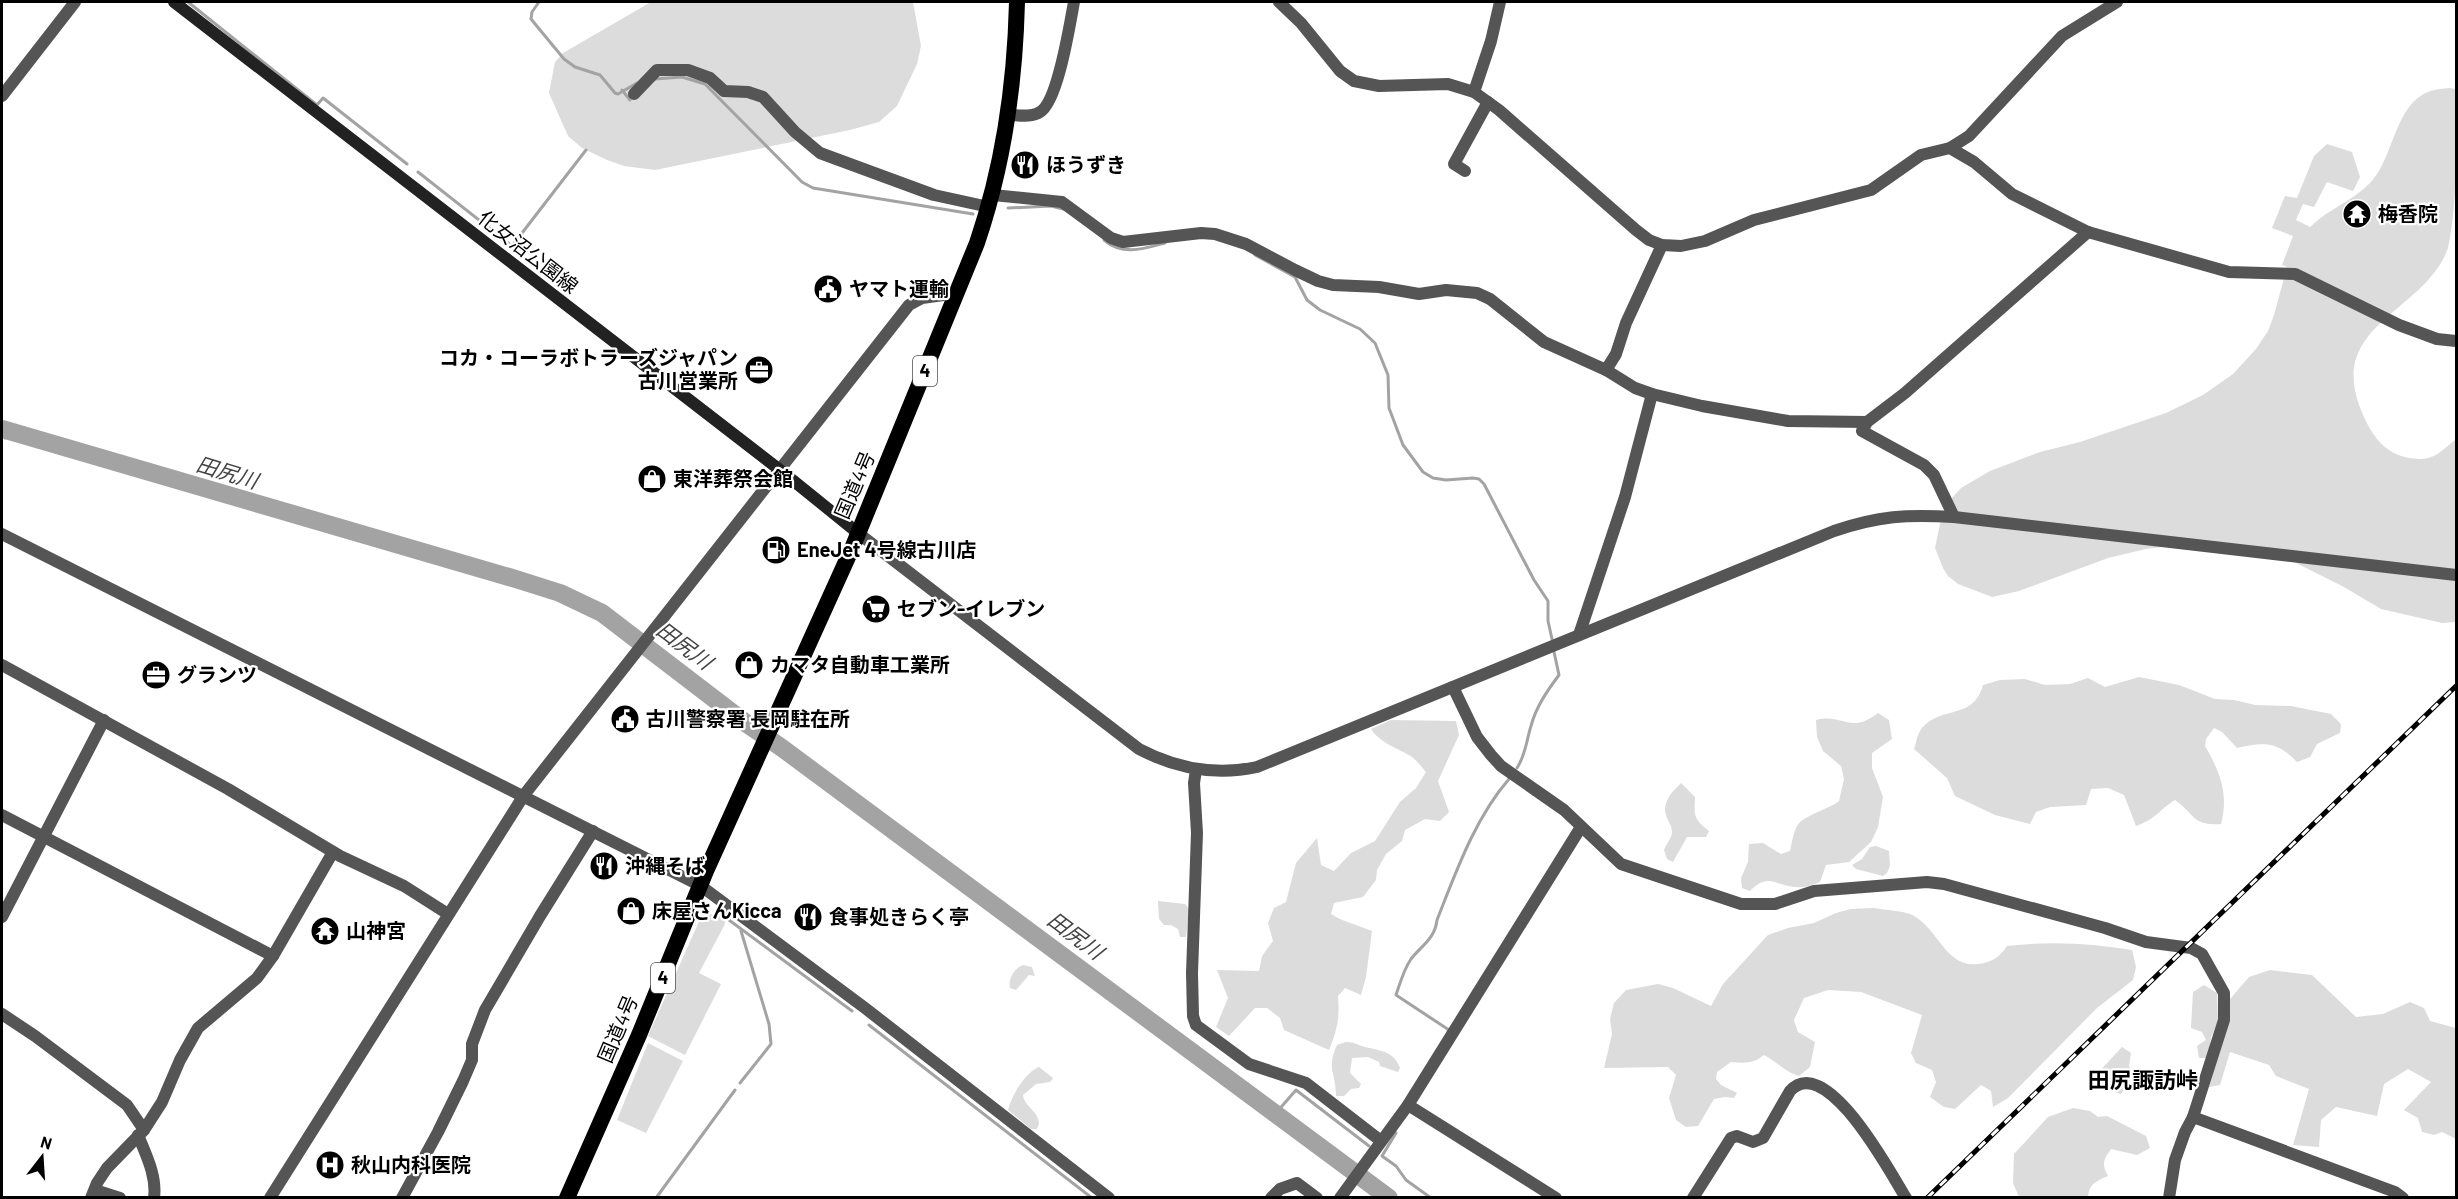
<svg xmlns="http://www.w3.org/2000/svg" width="2458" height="1199" viewBox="0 0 2458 1199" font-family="Barlow,'Noto Sans JP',sans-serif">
<rect width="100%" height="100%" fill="#fff"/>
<g fill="#dcdcdc">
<path d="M651,2H913L921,46L917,64L897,106L879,122L850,130L655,170L624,166L607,160L582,148L568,136L549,93L555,62L563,53Z"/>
<path d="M2449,88L2456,89C2456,138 2458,203 2448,248C2424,315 2321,324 2364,417C2372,435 2385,453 2405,457C2431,463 2437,455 2456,439V622L2442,623L2381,609L2344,587L2276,553L2170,546L2146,549L2108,558L2019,591L1992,597L1958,584L1948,576L1943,568L1935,548L1940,524L1950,500L1961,488L1990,471L2040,452L2080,442L2166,413L2203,395L2233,374L2256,349L2268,331L2274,315L2287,267L2282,265L2293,236L2272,228L2285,196L2297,198L2314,156L2327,144L2352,152L2360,177L2353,191L2327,182L2314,207L2303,204L2296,220L2310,227C2328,209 2353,201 2370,183C2392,161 2394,112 2422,95C2429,90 2440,89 2449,88Z"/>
<path d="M2139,677L2179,685L2215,699L2234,700L2255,705L2291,706L2331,714L2341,724L2340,733L2317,744L2310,757L2297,762C2277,741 2264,742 2237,748L2222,732L2214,728L2206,739L2205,746C2220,772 2229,794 2221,824C2192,826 2195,814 2175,800C2159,810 2156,819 2136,826L2124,795L2108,788L2091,789L2086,805L2050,807L2036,812L2030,824L1995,815L1955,796L1947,778L1914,749C1916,744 1917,736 1920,731C1938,704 1973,722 1983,685L2000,680L2025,679L2045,685L2070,684L2088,678L2105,687Z"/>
<path d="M1878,713L1889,720L1892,739L1872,753V768L1883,797L1878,827L1871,842L1849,862L1826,865L1820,882C1812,885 1805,888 1796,887C1775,886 1769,872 1750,891L1742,888L1741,878L1748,862L1749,844L1763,843L1781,854L1790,851C1792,843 1793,833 1797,826C1802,816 1829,809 1839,801L1844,779L1841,766L1823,751L1817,737L1816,720C1843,713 1850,735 1878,713Z"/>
<path d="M1391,720L1456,721L1459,735L1438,781L1449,812L1440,821L1425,819L1405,830L1402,841L1386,854L1377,870L1376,880L1363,897L1334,903L1331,914C1343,922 1358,925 1372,931L1366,977L1361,995L1345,988L1338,996C1340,1017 1337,1031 1329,1050L1284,1030L1280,1018L1267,1008H1255L1229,1036L1216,1027L1228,998L1217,970L1259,971L1262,956L1273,941L1268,923L1274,908L1286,902L1296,863L1317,838L1321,865L1334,871L1351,853L1375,841L1400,802L1416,788L1426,772C1422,767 1417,761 1412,757C1398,748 1381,744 1371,729Z"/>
<path d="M1681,783L1695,797C1694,817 1694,819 1709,831L1706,837H1687L1673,862L1667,859L1664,850C1666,844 1672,838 1672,832C1672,826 1669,823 1667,818C1661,803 1671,793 1681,783Z"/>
<path d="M1876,846L1889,851L1890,866L1887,873L1883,876L1856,869L1852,865L1862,859L1870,847Z"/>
<path d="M1158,901L1185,904L1189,909L1186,937H1180L1178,929L1171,925H1164L1159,919Z"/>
<path d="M1874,908C1884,910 1907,911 1914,916C1939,930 1946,968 1978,964C1992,962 1999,958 2007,946C2049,941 2090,943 2132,950L2136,967L2133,980L2097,1008L2008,1098L1993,1107L1991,1091L1981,1085L1955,1109L1944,1107L1930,1097L1936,1082L1932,1070L1916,1063L1911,1053L1922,1015L1861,992L1828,990L1804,998L1794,1020L1798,1032L1815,1042L1810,1067L1799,1076C1785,1072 1777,1062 1764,1055C1754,1064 1744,1063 1731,1062L1717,1072L1716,1079L1721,1085L1737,1093L1734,1098L1725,1097L1714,1099L1698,1126L1686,1127L1676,1120L1669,1098L1676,1075L1668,1067L1604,1068L1612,1034L1610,1019L1614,1003L1626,990L1658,984L1673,988L1711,1006L1723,984L1768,935L1788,928L1814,923L1836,913L1851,909Z"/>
<path d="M724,911L725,924L699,973L721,984L685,1055L648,1036L701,917Z"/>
<path d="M1023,965L1032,967L1035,976L1029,975L1016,990L1010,988C1008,978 1014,969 1023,965Z"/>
<path d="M2270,970L2312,975L2356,1017L2383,1014L2410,1002L2424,1008L2430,1021L2456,1028V1139L2442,1132L2434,1135L2422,1132L2418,1118L2404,1110L2431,1082L2408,1069L2384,1084L2377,1116L2336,1107L2321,1120L2319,1147L2293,1145L2309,1089L2276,1076L2269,1065L2230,1052L2220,1085L2209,1087L2228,1022L2230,999L2249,977Z"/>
<path d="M2204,985L2217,993L2218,1023L2211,1037L2208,1058H2199L2197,1046L2206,1040L2202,1032L2191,1028L2193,992Z"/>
<path d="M1346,1042C1354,1042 1358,1045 1365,1047C1381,1051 1394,1051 1400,1068L1398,1072L1380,1066L1379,1062L1368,1057L1352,1058L1350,1073L1361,1084L1359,1088L1351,1089L1344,1096H1336C1336,1072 1326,1069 1337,1045Z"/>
<path d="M648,1043L683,1061L646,1133L617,1120Z"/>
<path d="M2122,1047L2131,1053L2129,1066L2133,1075L2121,1094L2101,1087L2095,1076Z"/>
<path d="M1039,1067L1053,1078L1050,1082L1036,1084L1023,1095C1024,1108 1045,1114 1037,1129H1031L1008,1110C1011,1097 1025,1072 1039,1067Z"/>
<path d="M2073,1108L2090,1111L2098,1117L2107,1116L2146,1136L2150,1148L2137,1155L2111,1149C2104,1159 2101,1164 2108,1176C2096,1181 2089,1184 2088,1197H2019L2013,1183L2014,1154L2048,1117Z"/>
</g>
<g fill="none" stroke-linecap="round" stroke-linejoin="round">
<g stroke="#a3a3a3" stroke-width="3">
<path d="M188,2L317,105L323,98L407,164"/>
<path d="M539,2L532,12L531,19L564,59L575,67L600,75L615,93L618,94L637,83"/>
<path d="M655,79L682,77L705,84L802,182L813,188L973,214"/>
<path d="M622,90L630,100"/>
<path d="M418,172L512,246L586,150"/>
<path d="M1008,208L1051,206L1063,209"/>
<path d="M1104,240C1123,256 1143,249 1165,243"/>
<path d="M1255,255L1295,277L1307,300L1320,310L1360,329L1375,343L1388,375L1389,408L1403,445L1423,472L1433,478L1446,480L1473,478L1479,479L1484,484L1534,580L1548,601V621L1552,639"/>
<path d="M5,438L9,431"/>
<path d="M1517,768C1526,754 1526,742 1531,726C1536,707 1547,691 1559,675L1554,652"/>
<path d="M729,920L852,1011"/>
<path d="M869,1025L1092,1198"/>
<path d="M1448,1032L1449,1030L1396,995C1400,983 1404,969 1411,959C1421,946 1435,939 1437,920C1456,872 1475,818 1509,779"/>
<path d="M740,1083L771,1044L769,1024L741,931"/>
<path d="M1276,1113L1296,1090L1369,1146"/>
<path d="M1394,1131L1396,1133L1382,1156L1396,1166L1406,1180L1431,1198"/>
<path d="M656,1198L735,1090"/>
</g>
<path stroke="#a3a3a3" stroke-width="18" d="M2,429L509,577L560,593L602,613L747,724L782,748L1389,1198"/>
<g stroke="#555" stroke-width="12">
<path d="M1279,2L1301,23L1340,71L1354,81L1379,86L1448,84L1474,92L1499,110L1636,230L1649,240L1662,245L1681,246L1705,241L1754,220L1871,190L1921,155L1950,148L1974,162L2012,194L2088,232L2229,272L2295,274L2399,325L2437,339L2456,341"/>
<path d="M1474,92L1491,41L1500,2"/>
<path d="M634,94L657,70H688L710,78L724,91L748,92L763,97L795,132L820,153L934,195L989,207"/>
<path d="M2,96L75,2"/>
<path d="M1008,115C1018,115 1031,118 1040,112C1058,102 1070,23 1074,2"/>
<path d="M1950,148L1969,136L2062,36L2117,2"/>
<path d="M1465,171L1454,164L1488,102"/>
<path d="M993,195L1062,202L1111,238L1123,242L1201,233L1215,234L1246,244L1295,270L1318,281L1333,285L1379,287L1419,294L1446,290L1477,293L1490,299L1544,342L1606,370L1635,388L1652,394L1702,406L1788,421L1867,422"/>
<path d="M1606,370L1616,354L1626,323L1662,245"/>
<path d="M1954,517L1934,475L1924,465L1862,431L1867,422L1905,393L2088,232"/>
<path d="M1579,635L1625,497L1652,394"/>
<path d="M2,665L228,789L340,856L404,886L448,914"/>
<path d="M1453,687L1477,737L1491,755L1501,766L1564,810L1621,864L1741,904H1775L1814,891L1927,882L1944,884L2105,928L2146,942L2191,948L2202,954L2224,993V1020L2193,1117L2185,1132L2175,1160L2169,1198"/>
<path d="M1196,770L1194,783L1197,833L1192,973L1193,1016L1196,1025L1249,1064L1306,1083L1381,1141"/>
<path d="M2,815L273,956"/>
<path d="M2,917L104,720"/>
<path d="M2,1014L35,1036L127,1105L144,1130"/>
<path d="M1408,1105L1556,1198"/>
<path d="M2193,1117L2395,1192L2403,1198"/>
<path d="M138,1135C146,1155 157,1176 154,1198"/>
<path d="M95,1190L120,1198"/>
<path d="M91,1198L97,1183L107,1168L144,1130L162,1102L180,1060L198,1028L257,978L273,956L333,852"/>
<path d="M270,1198L524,795L909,305L922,298L958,293"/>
<path d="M402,1198L438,1132L463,1081L472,1060V1044L485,1010L540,916L593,831"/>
<path d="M1271,1198L1280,1189L1297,1183L1317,1198"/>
<path d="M1340,1198L1408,1105L1581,827"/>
<path d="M1693,1198L1731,1138L1737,1136L1753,1142L1763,1138L1790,1091C1826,1051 1891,1174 1906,1198"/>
</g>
<g stroke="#555" stroke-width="12">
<path d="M858,533L1139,749C1177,769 1215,776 1257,767L1834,531C1878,516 1907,514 1954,517L2456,575"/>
<path d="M2,534L701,886L865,1008L1109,1198"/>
</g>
<path stroke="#222" stroke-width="12" d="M174,2L780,470L858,533"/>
<path stroke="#000" stroke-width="16" d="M567,1198L639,1035L706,871L853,546L977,243C1004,164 1015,85 1017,2"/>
<g stroke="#000" stroke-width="5">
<path id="rail" d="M1927,1198L2456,686"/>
</g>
<use href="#rail" stroke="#fff" stroke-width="3" stroke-dasharray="9" stroke-linecap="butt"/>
</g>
<defs>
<g id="restaurant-disc" transform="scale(1.5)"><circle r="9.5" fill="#000" stroke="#fff"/><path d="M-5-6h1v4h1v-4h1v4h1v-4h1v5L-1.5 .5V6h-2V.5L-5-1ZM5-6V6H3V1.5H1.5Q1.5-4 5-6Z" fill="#fff"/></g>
<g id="temple-disc" transform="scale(1.5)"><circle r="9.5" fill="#000" stroke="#fff"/><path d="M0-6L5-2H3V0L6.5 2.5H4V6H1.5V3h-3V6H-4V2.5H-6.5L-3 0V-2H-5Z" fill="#fff"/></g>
<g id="civic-disc" transform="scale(1.5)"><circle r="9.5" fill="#000" stroke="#fff"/><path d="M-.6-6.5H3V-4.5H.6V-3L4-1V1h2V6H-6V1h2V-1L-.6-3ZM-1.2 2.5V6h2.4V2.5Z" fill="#fff"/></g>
<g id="office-disc" transform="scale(1.5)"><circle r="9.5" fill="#000" stroke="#fff"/><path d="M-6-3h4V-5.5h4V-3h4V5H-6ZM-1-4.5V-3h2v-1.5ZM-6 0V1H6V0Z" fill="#fff"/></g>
<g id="shop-disc" transform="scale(1.5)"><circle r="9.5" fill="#000" stroke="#fff"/><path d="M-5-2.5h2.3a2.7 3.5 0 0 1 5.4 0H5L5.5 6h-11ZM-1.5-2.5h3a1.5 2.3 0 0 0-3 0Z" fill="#fff"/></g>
<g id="fuel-disc" transform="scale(1.5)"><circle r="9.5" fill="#000" stroke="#fff"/><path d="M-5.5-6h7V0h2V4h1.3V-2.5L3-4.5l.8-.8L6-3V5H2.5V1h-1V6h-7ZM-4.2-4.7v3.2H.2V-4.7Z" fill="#fff"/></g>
<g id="supermarket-disc" transform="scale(1.5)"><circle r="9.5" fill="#000" stroke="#fff"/><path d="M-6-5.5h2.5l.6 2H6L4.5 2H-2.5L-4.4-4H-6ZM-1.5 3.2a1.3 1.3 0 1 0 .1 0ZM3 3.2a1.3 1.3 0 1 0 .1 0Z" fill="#fff"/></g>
<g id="hospital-disc" transform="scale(1.5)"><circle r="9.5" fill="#000" stroke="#fff"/><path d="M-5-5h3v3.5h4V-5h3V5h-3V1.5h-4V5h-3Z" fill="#fff"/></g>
</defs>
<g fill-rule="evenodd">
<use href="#restaurant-disc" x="1025" y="165"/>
<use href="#temple-disc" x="2357" y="214"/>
<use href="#civic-disc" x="828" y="289"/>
<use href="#office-disc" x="759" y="370"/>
<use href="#shop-disc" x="652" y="479"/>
<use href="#fuel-disc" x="776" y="550"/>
<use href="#supermarket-disc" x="876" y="609"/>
<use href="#shop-disc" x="749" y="665"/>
<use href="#office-disc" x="156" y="675"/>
<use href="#civic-disc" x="625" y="719"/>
<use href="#restaurant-disc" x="604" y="866"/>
<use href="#shop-disc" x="631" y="911"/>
<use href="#restaurant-disc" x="808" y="917"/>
<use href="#temple-disc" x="325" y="931"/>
<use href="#hospital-disc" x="330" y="1165"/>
</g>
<g text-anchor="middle" stroke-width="4.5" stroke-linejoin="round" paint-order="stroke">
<g fill="#fff" stroke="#4c4c4c" stroke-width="1.5">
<rect x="913" y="356" width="24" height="30" rx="4.5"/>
<rect x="651" y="963" width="24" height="30" rx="4.5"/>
</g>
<g font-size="18" font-weight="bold" fill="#000">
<text x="925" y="377">4</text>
<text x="663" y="984">4</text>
</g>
<g font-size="20" font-weight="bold" fill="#000" stroke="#fff" text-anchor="start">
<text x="1046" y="172">ほうずき</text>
<text x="2378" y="221">梅香院</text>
<text x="849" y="296">ヤマト運輸</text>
<text x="738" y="365" text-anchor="end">コカ・コーラボトラーズジャパン<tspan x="738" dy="23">古川営業所</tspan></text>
<text x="673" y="486">東洋葬祭会館</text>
<text x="797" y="557">EneJet 4号線古川店</text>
<text x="897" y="616">セブン-イレブン</text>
<text x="770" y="672">カマタ自動車工業所</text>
<text x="177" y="682">グランツ</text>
<text x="646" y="726">古川警察署 長岡駐在所</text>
<text x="625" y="873">沖縄そば</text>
<text x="652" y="918">床屋さんKicca</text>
<text x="829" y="924">食事処きらく亭</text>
<text x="346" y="938">山神宮</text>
<text x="351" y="1172">秋山内科医院</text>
</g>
<g font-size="20" fill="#000" stroke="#fff">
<text transform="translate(528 252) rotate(38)" y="7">化女沼公園線</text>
<text transform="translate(855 485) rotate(-67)" y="7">国道4号</text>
<text transform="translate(618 1029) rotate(-67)" y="7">国道4号</text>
</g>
<g font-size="21" font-style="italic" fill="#444" stroke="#fff">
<text transform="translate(227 473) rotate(17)" y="7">田尻川</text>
<text transform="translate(684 646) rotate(37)" y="7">田尻川</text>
<text transform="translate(1075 936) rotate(37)" y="7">田尻川</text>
</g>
<g font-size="22" font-weight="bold" fill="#000" stroke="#fff">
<text x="2143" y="1088">田尻諏訪峠</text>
</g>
</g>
<rect width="2458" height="1199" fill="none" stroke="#000000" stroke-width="6"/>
<g transform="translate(42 1157) rotate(17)" stroke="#ffffff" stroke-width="4.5" paint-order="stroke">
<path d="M0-4.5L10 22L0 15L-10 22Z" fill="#000000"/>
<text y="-9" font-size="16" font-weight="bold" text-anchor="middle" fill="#000000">N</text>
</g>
</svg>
